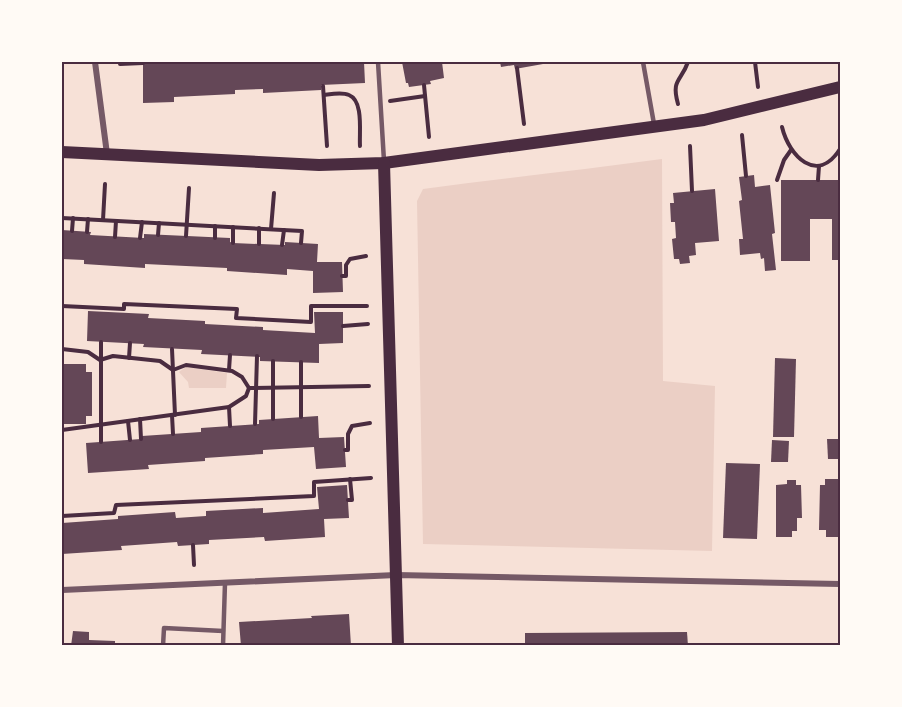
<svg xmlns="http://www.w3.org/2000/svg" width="902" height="707" viewBox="0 0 902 707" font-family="Ubuntu,sans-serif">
<rect width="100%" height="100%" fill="#f7e1d7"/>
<g fill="#ebcfc5">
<path d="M662,159L663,381L715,386L712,551L423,544L417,201L423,189C503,178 582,170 662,159Z"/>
<path d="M186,367L227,373L226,388H189L188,382L179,372Z"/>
</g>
<g fill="#644757">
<path d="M143,62H364L365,83L321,85V90L263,93V89L235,90V94L174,97V102L143,103Z"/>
<path d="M402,62H442L444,78L430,81L431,84L409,87L408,83H406Z"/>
<path d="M500,62H542L543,64L515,69L514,65L501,67Z"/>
<path d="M754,175L755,187L770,185L775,233L772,234L776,270L765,271L764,258L761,259L760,253L740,255L739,239H743L739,201L742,200L739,177Z"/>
<path d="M781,180H840V260H832V219H810V261H781Z"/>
<path d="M715,189L719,241L695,243L696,255L689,256L690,263L680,264L679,259H674L672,239L676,238L675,222H671L670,203H674L673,193Z"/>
<path d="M62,230L91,232L90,235L144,238V234L230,238V242L233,243L285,245V242L318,244L317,262H342L343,292L313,293V271L287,269V275L227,271V268L145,264V268L84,264V260L62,259Z"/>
<path d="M88,311L149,314L148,318L205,321V324L263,327V330L315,333L314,312H343V343L319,344V363L260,361V357L201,354L202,350L143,347L144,344L87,341Z"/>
<path d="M775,358L796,359L794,437H773Z"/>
<path d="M62,364H86V372H92V416H86V424H62Z"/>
<path d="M318,416L319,438L344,437L346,467L316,469L314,447L263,450V454L205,458V461L148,465L149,469L88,473L86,443L141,439L142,436L201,432V428L259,424V420Z"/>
<path d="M827,439H840V459H828Z"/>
<path d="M772,440L789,441L788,462H771Z"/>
<path d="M726,463L760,464L757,539L723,538Z"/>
<path d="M825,479H840V537H826V530H819L820,485H825Z"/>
<path d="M787,480H796V485H801L802,518H797V531H792V537H776V485L787,484Z"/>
<path d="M347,485L349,518L324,519L325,537L265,541L264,537L209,540V544L178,546L177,542L121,546L122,550L62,554V523L118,519V516L175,512L176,518L206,516V511L263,508V513L319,509L317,487Z"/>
<path d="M349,614L351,646H241L239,622L312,618L311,616Z"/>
<path d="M73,631L89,632V640L115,641V646H71Z"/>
<path d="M687,632L688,646H525V633Z"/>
</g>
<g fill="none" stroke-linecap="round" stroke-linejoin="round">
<g stroke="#4a2c40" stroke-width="4">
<path d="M755,62L758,87"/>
<path d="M120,64L143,63"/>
<path d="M517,68L524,124"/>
<path d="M424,85L429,137"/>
<path d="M323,86L327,146"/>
<path d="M324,95C332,94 342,92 349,95C364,101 359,133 360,146"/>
<path d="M390,101L425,96"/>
<path d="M678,104C671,79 681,82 688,62"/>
<path d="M782,127C789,156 817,185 840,149"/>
<path d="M742,135L746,176"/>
<path d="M690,146L692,191"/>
<path d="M777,180L784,160L791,150"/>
<path d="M818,180L819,166"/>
<path d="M62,218L302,231L301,243"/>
<path d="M103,220L105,184"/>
<path d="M233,227V243"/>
<path d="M271,229L274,193"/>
<path d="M72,231L73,218"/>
<path d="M87,232L88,219"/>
<path d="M158,235L159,223"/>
<path d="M186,236L189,188"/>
<path d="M115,237L116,221"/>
<path d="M140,238L142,222"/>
<path d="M215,238V226"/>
<path d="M259,244V228"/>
<path d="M282,245L284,230"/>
<path d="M342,276H346V265L350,259L366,256"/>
<path d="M62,306L124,309V304L237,309L236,318L311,322V306H367"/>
<path d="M343,326L368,324"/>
<path d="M101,342V442"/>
<path d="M62,349L88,352L100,360L113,356L160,361L173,370L186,365L232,371L242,377L249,388"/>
<path d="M172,349L175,415"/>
<path d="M129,358L130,343"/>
<path d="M273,361V419"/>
<path d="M229,370L230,355"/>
<path d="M229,407L230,426"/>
<path d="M172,415L173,434"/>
<path d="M301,417V362"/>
<path d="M140,419L141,439"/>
<path d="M128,421L130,440"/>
<path d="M255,424L257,356"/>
<path d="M62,430L229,407L246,396L249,388L369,386"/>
<path d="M345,450H348V434L352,426L370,423"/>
<path d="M348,500H352L350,479"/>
<path d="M62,516L114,513L116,505L314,496V482L371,478"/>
<path d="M193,545L194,565"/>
</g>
<g stroke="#755966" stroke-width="4.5">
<path d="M378,62L384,161"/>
<path d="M643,62L654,124"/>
<path d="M163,646L164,628L223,631"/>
<path d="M223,646L225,583"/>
</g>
<g stroke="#755966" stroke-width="6">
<path d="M95,62L107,154"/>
<path d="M62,590L396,575L840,584"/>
</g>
<g stroke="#4a2c40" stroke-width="12">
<path d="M62,152L319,165L384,163L704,120L840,87"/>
<path d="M384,163L398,646"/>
</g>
</g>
<rect width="902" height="707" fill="none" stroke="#fffaf5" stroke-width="126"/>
<rect x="63" y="63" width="776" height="581" fill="none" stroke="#4a2c40" stroke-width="2"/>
</svg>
